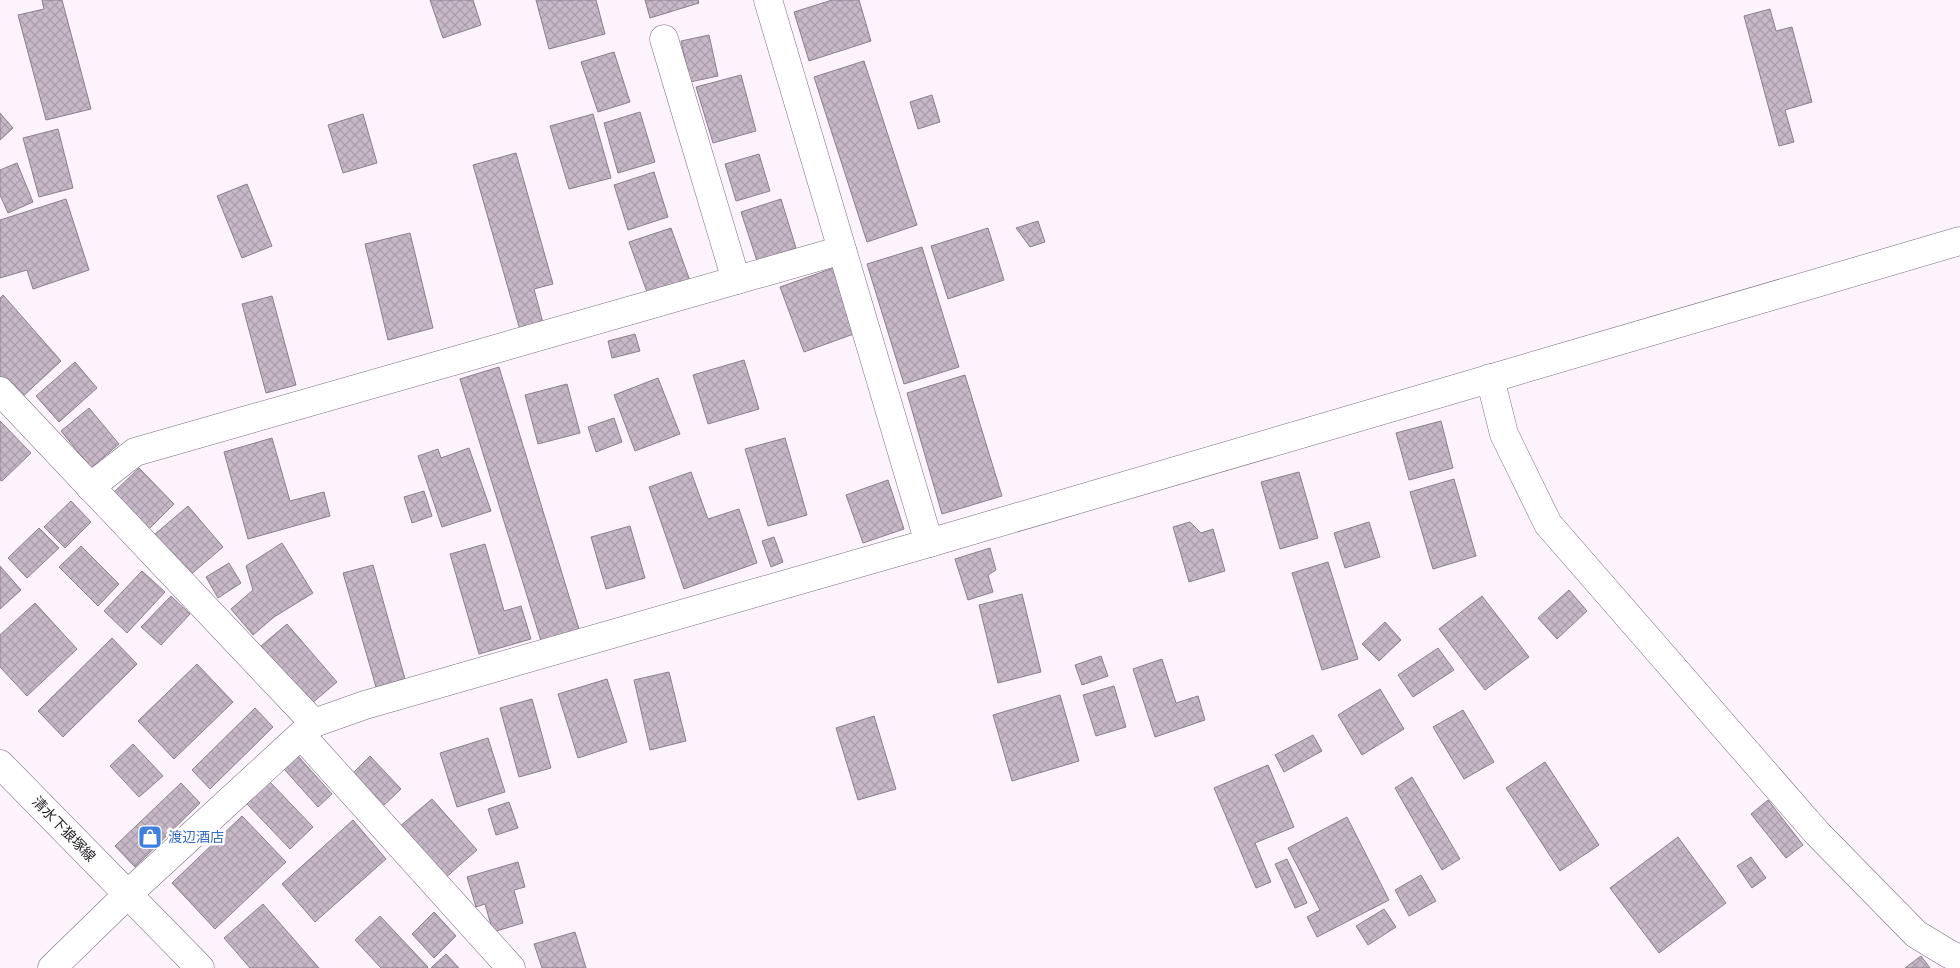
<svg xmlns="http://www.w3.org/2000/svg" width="1960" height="968" viewBox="0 0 1960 968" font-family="Signika,'Noto Sans JP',sans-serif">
<defs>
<pattern id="building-cross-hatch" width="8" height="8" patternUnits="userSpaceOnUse" patternTransform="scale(1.25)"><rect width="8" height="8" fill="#c7b8c8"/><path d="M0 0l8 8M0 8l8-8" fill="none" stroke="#aa9dab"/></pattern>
</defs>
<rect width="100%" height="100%" fill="#fcf3fd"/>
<g fill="url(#building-cross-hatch)" stroke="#8c7f8e">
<path d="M42,0H62L91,109L46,120L18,15L44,9Z"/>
<path d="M430,0H473L481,25L443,38Z"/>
<path d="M536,0H596L605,34L549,49Z"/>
<path d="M645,0H698L699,3L650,18Z"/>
<path d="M832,0H859L871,41L809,61L794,12Z"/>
<path d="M1770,9L1776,31L1792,27L1812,102L1785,110L1794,142L1779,146L1744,16Z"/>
<path d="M709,35L718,76L690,82L681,41Z"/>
<path d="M614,52L630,102L598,112L581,62Z"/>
<path d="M864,61L917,225L867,242L814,77Z"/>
<path d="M741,75L756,131L713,143L696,87Z"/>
<path d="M932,95L940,122L918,129L910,102Z"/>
<path d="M640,112L655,162L618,173L604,123Z"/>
<path d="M0,113L13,128L0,140Z"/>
<path d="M363,114L377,163L343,173L328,125Z"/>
<path d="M593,114L611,178L569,189L550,126Z"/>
<path d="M58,129L73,188L39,197L23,138Z"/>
<path d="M516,153L553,284L534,289L543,323L520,330L473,165Z"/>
<path d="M759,154L770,191L736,201L725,164Z"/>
<path d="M17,163L33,202L8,213L0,195V170Z"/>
<path d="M654,172L668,217L628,230L614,185Z"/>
<path d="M247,184L272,246L242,258L217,196Z"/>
<path d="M66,199L89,270L33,289L27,270L0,278V220Z"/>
<path d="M781,199L796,248L757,261L741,212Z"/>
<path d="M1038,221L1045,242L1030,247L1016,228Z"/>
<path d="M671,228L690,281L648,295L629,242Z"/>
<path d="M988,228L1004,280L948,299L931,246Z"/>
<path d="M410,233L433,328L388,340L365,244Z"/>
<path d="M922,247L959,367L904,384L867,264Z"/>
<path d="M839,266L862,331L804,352L780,287Z"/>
<path d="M3,295L61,361L20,399L0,377V298Z"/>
<path d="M272,296L296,385L266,393L242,304Z"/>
<path d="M635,334L640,351L612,358L608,341Z"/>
<path d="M744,360L759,409L708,424L693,375Z"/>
<path d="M75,362L97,388L59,422L36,396Z"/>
<path d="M499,367L579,629L541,641L460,379Z"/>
<path d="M965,375L1002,496L942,514L907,393Z"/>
<path d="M658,378L680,434L635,451L614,395Z"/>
<path d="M567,384L580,433L538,444L525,395Z"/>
<path d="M89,408L119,444L91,468L61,431Z"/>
<path d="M614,418L622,442L596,452L588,427Z"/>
<path d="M0,421L31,453L2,481L0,480Z"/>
<path d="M1441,421L1453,468L1409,480L1396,433Z"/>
<path d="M272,438L290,501L324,492L330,516L248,539L224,452Z"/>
<path d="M785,438L807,515L768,526L745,449Z"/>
<path d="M469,448L491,511L442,527L418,456L438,449L441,458Z"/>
<path d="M139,468L174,504L146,532L111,495Z"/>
<path d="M691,472L708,519L739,509L757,563L684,589L649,487Z"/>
<path d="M1299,472L1318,538L1280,549L1261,482Z"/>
<path d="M1454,479L1476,556L1433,569L1410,492Z"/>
<path d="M888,480L904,529L863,543L846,495Z"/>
<path d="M424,491L432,516L412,523L404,497Z"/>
<path d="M71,501L91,522L65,548L44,527Z"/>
<path d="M188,506L223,547L189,576L154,535Z"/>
<path d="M1190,522L1201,533L1213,529L1225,571L1189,582L1173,527Z"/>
<path d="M1369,522L1380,557L1345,568L1334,533Z"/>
<path d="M630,526L645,578L606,589L591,537Z"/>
<path d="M39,528L59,548L27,578L8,558Z"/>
<path d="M774,537L783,562L771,567L762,541Z"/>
<path d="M282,543L313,593L274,617L253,635L231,609L253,590L246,566Z"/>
<path d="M485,544L504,611L521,606L531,639L479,654L450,554Z"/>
<path d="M81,546L119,584L98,606L59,567Z"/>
<path d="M990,548L996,570L988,575L993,592L968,600L955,559Z"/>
<path d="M1328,562L1358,659L1322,670L1292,573Z"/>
<path d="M229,563L241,583L218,598L206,577Z"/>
<path d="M373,565L405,679L376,687L343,573Z"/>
<path d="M0,566L21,590L0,609Z"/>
<path d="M142,571L165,592L127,633L104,611Z"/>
<path d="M1569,590L1587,611L1557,639L1538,618Z"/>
<path d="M1022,594L1041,672L998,683L979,605Z"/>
<path d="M171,596L190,614L161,645L141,627Z"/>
<path d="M1482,596L1529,657L1485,690L1439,629Z"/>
<path d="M35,603L77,649L27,696L0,667V635Z"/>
<path d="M1385,622L1401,640L1379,661L1362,644Z"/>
<path d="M287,624L337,682L311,704L261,646Z"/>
<path d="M112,638L137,664L63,737L38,711Z"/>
<path d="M1438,648L1454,670L1413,697L1398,675Z"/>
<path d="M1101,656L1108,676L1082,685L1075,665Z"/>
<path d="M1162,659L1176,703L1198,696L1205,720L1155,737L1133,669Z"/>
<path d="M197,664L233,702L174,759L138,721Z"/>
<path d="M669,672L686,741L650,750L634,680Z"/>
<path d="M607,679L627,742L578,758L558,694Z"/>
<path d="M1114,686L1126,727L1096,736L1083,695Z"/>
<path d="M1380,689L1404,729L1362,755L1338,715Z"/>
<path d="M1060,695L1079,761L1012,781L993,715Z"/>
<path d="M532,699L551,768L519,777L500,708Z"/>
<path d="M255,708L273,727L210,789L192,770Z"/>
<path d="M1463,710L1494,762L1464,779L1433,727Z"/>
<path d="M874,716L896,789L858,800L836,728Z"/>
<path d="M1313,735L1322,751L1284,772L1275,755Z"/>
<path d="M488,738L505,792L457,807L440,753Z"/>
<path d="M133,744L163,776L139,797L110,766Z"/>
<path d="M298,756L332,794L318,807L284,769Z"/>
<path d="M370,756L401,789L382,807L351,775Z"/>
<path d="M1545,762L1599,845L1560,871L1506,788Z"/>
<path d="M1268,765L1294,827L1255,843L1271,882L1256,888L1214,788Z"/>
<path d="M1412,777L1460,859L1442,870L1395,788Z"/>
<path d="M269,781L313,827L290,849L246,803Z"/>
<path d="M181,783L200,803L135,867L115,846Z"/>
<path d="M432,799L477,850L444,879L399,827Z"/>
<path d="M1768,800L1803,845L1786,858L1751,814Z"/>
<path d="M509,802L518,828L496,835L488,809Z"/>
<path d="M242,816L286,862L215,929L172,883Z"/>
<path d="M1347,817L1389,900L1317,937L1307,917L1320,910L1288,848Z"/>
<path d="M353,820L386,859L315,922L282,884Z"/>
<path d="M1678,837L1726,903L1659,953L1610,888Z"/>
<path d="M1751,857L1766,878L1752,888L1737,866Z"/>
<path d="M1287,859L1307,903L1295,908L1275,864Z"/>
<path d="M518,862L525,887L514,890L523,923L493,932L485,904L476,907L467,877Z"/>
<path d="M1421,875L1436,901L1409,916L1395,890Z"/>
<path d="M263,904L319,968H250L224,938Z"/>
<path d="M1384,909L1396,927L1368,945L1356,926Z"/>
<path d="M434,912L456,936L434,958L412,934Z"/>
<path d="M380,916L428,967L427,968H381L355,940Z"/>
<path d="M575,932L586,968H542L534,944Z"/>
<path d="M446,954L459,968H431Z"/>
<path d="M1921,956L1930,968H1905Z"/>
</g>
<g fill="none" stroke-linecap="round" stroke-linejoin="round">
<g stroke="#796c7b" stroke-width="29">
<g id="minor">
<path d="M768,0L929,543"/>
<path d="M664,39L736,280"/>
<path d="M1490,378L1504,434L1548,524L1817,833L1916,934L1949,954L1960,959"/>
<path d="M0,391L314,723"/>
<path d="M90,487L135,452L842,250"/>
<path d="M301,735L511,968"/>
<path d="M128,894L314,723L365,705L929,543L1960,241"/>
</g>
</g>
<g stroke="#796c7b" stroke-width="29">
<g id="major">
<path d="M0,764L200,968"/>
<path d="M52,968L128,894"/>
</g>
</g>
<use href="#minor" stroke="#fff" stroke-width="28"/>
<use href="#major" stroke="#fff" stroke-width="28"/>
</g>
<defs>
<g id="shop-square" transform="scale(1.25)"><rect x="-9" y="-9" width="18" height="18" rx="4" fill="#3f7fe0" stroke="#fff"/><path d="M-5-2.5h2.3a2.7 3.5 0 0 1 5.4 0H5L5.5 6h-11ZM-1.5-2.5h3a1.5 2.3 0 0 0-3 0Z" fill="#fff"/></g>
</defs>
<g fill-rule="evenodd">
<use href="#shop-square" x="150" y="837"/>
</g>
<g text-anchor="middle" stroke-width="5" stroke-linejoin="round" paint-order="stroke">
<g font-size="14" fill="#1d181e" stroke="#fff">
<text transform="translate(64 829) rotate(46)" y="5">清水下狼塚線</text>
</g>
<g font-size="14" fill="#366cbe" stroke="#fff" text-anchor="start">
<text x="168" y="842">渡辺酒店</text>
</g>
</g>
</svg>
